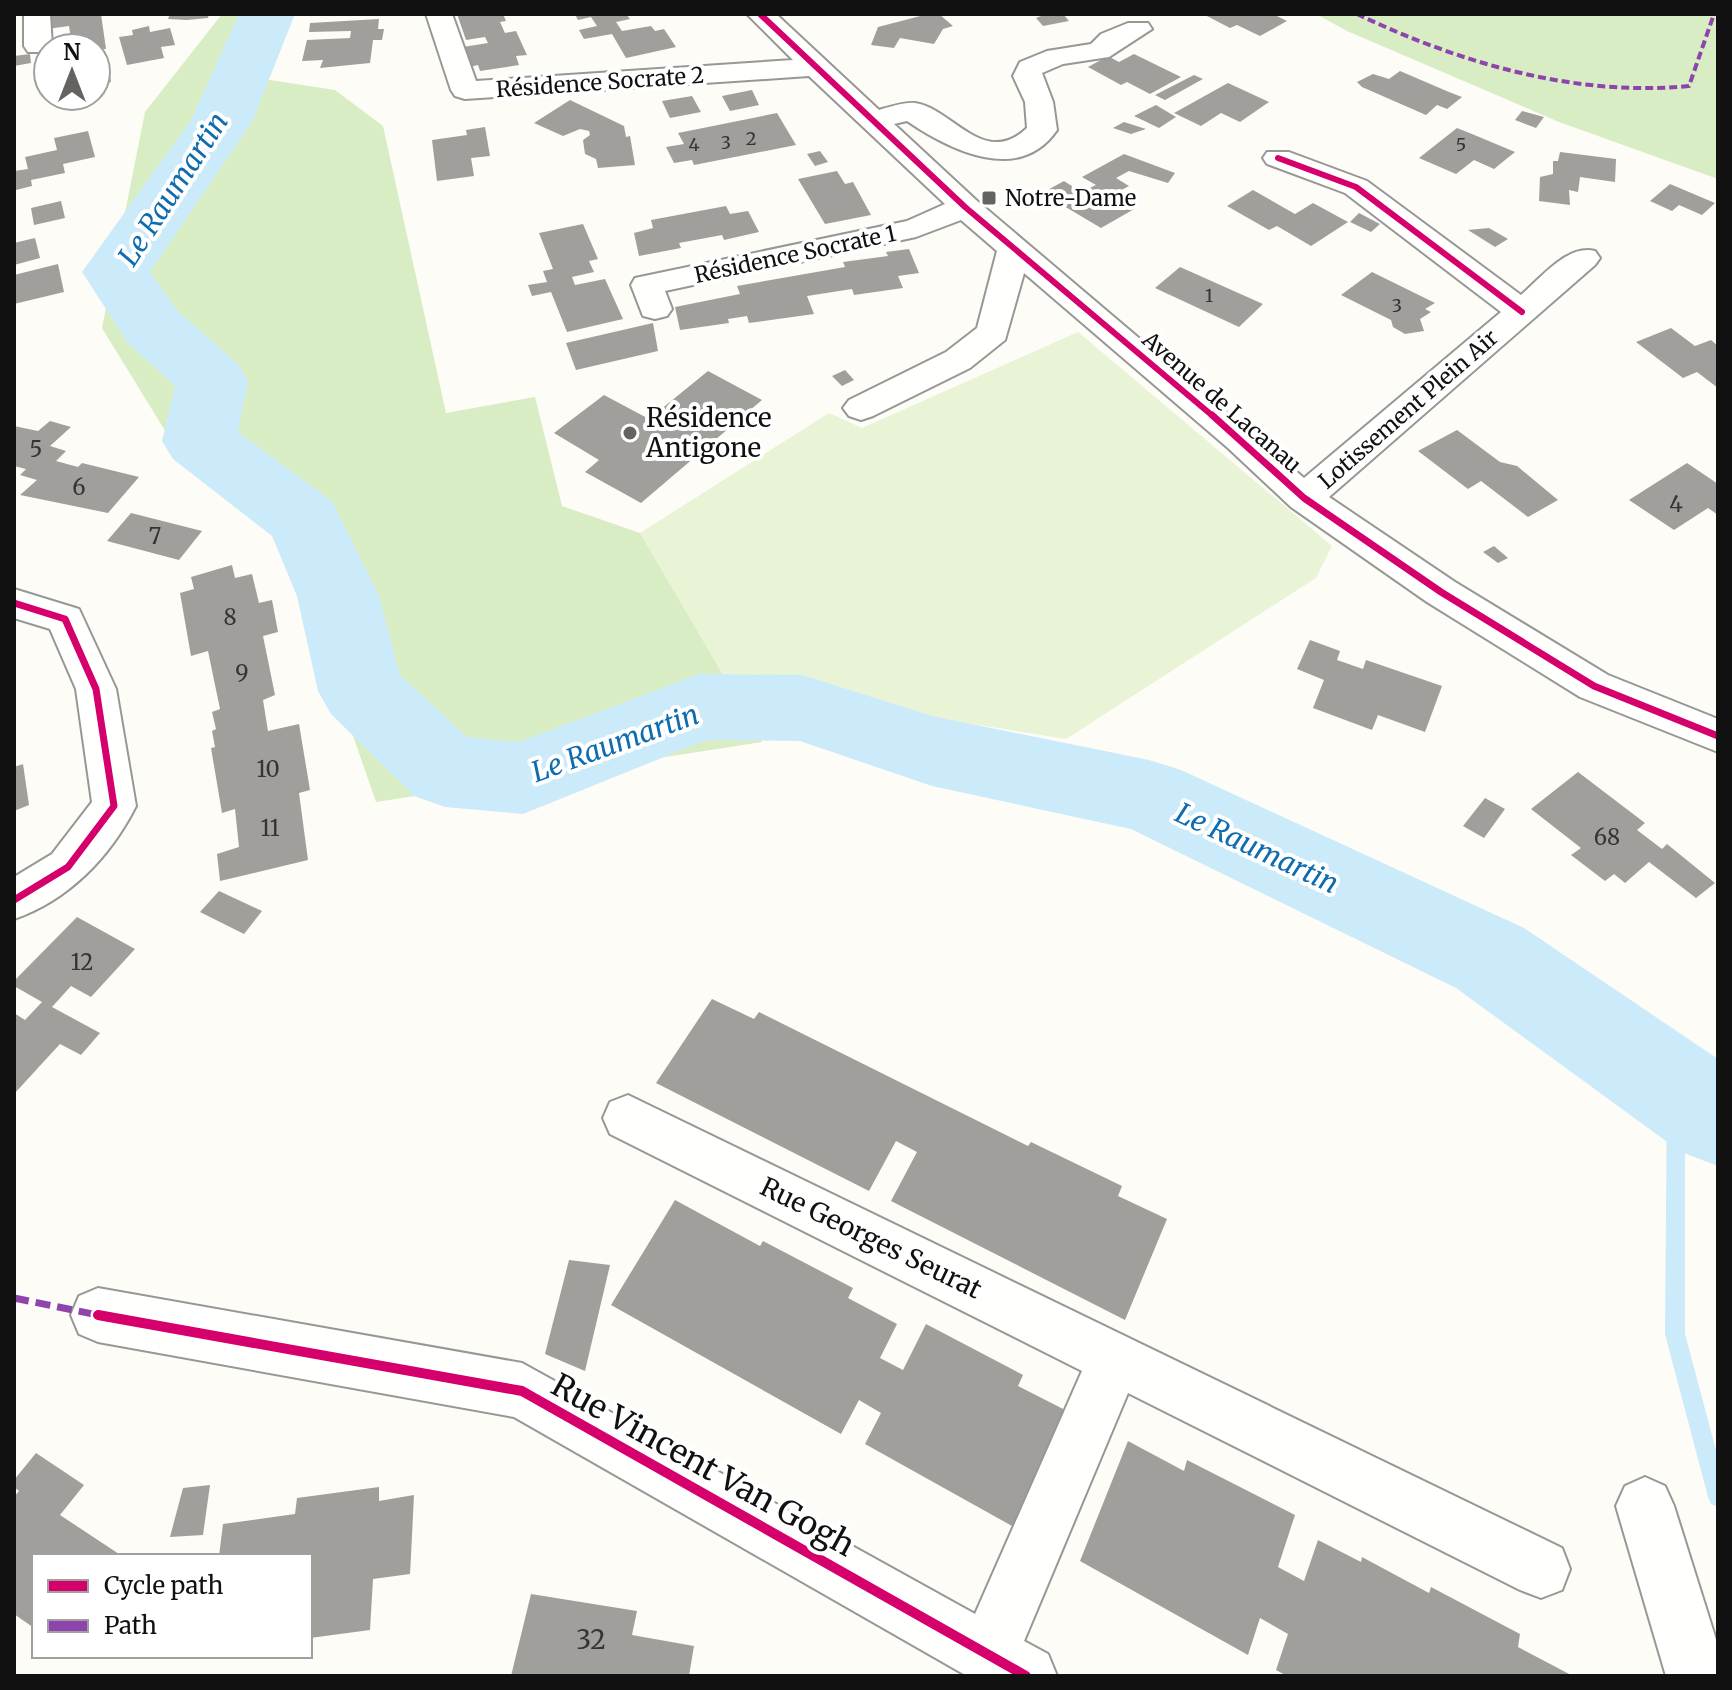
<svg xmlns="http://www.w3.org/2000/svg" width="1732" height="1690" viewBox="0 0 1732 1690" font-family="Merriweather,serif">
<rect width="100%" height="100%" fill="#fdfcf7"/>
<path fill="#e8f4d5" d="M1078,332L1332,546L1316,578L1066,739L728,685L640,533L829,413L862,428Z"/>
<g fill="#d8edc3">
<path d="M222,14H266L245,76L335,90L383,126L446,413L535,397L562,506L640,533L762,742L376,802L285,539L172,442L102,328L145,112Z"/>
<path d="M1316,14H1718V179L1559,122L1347,31Z"/>
</g>
<g fill="none" stroke-linecap="round" stroke-linejoin="round">
<path fill="#cbeafa" fill-rule="evenodd" d="M1676,1081L1682,1083L1685,1089V1334L1718,1458V1507L1711,1504L1708,1497L1665,1334L1667,1089L1670,1083Z"/>
<path fill="#cbeafa" fill-rule="evenodd" d="M239,14H295L252,122L150,272L178,311L238,364L248,381L238,432L332,501L379,596L400,675L467,737L519,742L699,674L802,675L932,716L1149,760L1181,770L1524,928L1718,1059V1166L1681,1152L1456,988L1131,829L932,786L800,741L706,740L523,814L445,807L414,796L331,714L318,691L297,596L272,536L173,459L162,441L175,386L128,343L82,272L191,120Z"/>
</g>
<g fill="#a19f9c">
<path d="M46,14H101L106,49L72,48L69,26L47,29Z"/>
<path d="M170,14H209L208,18L187,20L168,19Z"/>
<path d="M457,14H503L506,21L500,22L505,33L516,31L527,55L516,56L519,65L480,71L478,65L470,67L463,47L488,43L485,37L466,40Z"/>
<path d="M575,14H626L630,19L616,22L622,31L651,26L655,31L664,29L676,47L626,58L612,34L584,39L579,30L597,26L591,17L578,20Z"/>
<path d="M928,14H939L953,26L943,29L934,44L900,38L894,48L871,45L878,27Z"/>
<path d="M1046,14H1063L1069,21L1043,26L1036,18Z"/>
<path d="M1203,14H1273L1287,21L1260,36L1237,25L1230,28Z"/>
<path d="M379,19L378,29H384L382,40H373L370,63L320,68L323,60L302,61L307,40L350,38L351,31L309,32L310,23Z"/>
<path d="M149,26L150,32L170,28L175,45L161,47L164,58L127,65L119,37L133,35L132,30Z"/>
<path d="M30,54L31,63L14,66V56Z"/>
<path d="M1134,54L1181,77L1150,94L1127,82L1121,85L1088,67L1108,56L1119,62Z"/>
<path d="M109,66L111,82L96,85V68Z"/>
<path d="M1400,71L1449,92L1462,97L1447,109L1437,105L1426,115L1362,87L1357,82L1373,74L1389,79Z"/>
<path d="M1194,75L1203,79L1165,100L1155,95Z"/>
<path d="M1228,83L1269,102L1240,122L1221,113L1201,126L1174,113Z"/>
<path d="M752,90L759,105L730,111L722,96Z"/>
<path d="M692,96L701,112L670,118L662,101Z"/>
<path d="M570,100L624,126L626,137L630,136L635,165L598,168L596,159L585,154L583,140L590,135L589,131L580,129L563,136L534,123Z"/>
<path d="M1156,105L1176,117L1159,128L1134,116Z"/>
<path d="M1522,111L1544,117L1536,128L1515,120Z"/>
<path d="M777,113L796,145L694,165L692,160L674,163L666,147L684,144L678,133Z"/>
<path d="M1124,122L1146,129L1131,134L1113,128Z"/>
<path d="M485,127L490,156L471,158L474,176L437,181L432,140L467,135L466,130Z"/>
<path d="M1457,128L1472,134L1515,152L1494,169L1474,160L1456,174L1419,158Z"/>
<path d="M88,131L95,157L63,164L65,173L31,180L32,186L16,190L14,171L28,169L25,157L57,150L54,138Z"/>
<path d="M820,151L828,162L815,166L807,154Z"/>
<path d="M1560,152L1616,159L1615,182L1580,177L1578,192L1569,190L1570,205L1539,201L1540,177L1553,174V161H1558Z"/>
<path d="M1124,154L1175,173L1168,183L1129,171L1116,178L1129,186L1112,195L1136,208L1101,228L1042,193L1064,181L1081,192L1096,185L1082,177Z"/>
<path d="M837,171L845,184L853,182L871,215L825,224L798,179Z"/>
<path d="M1670,184L1715,203L1702,215L1679,205L1672,211L1650,201Z"/>
<path d="M1253,190L1295,214L1313,203L1348,222L1311,246L1277,226L1269,230L1227,206Z"/>
<path d="M61,201L65,218L34,225L31,208Z"/>
<path d="M726,206L730,214L748,211L759,232L724,240L722,235L679,243L681,248L639,256L634,233L653,228L651,220Z"/>
<path d="M1359,213L1380,224L1371,232L1350,222Z"/>
<path d="M583,224L598,259L589,261L594,272L572,277L575,285L605,279L623,319L567,332L551,292L532,296L528,285L547,282L543,271L553,269L539,233Z"/>
<path d="M1489,228L1508,239L1495,247L1468,230Z"/>
<path d="M35,238L40,258L14,265V243Z"/>
<path d="M909,249L919,273L898,276L903,288L854,295L852,289L807,296L814,314L749,323L747,316L728,319L729,323L680,330L675,307L740,294L737,286L845,267L843,262L888,256L886,252Z"/>
<path d="M58,264L64,292L14,304V275Z"/>
<path d="M1180,267L1263,304L1239,327L1155,288Z"/>
<path d="M1372,272L1435,303L1425,309L1431,312L1420,319L1424,331L1405,334L1393,327L1391,320L1341,295Z"/>
<path d="M653,323L658,351L576,370L566,343Z"/>
<path d="M1671,328L1695,346L1711,340L1718,346V388L1697,372L1683,378L1636,342Z"/>
<path d="M845,370L854,380L842,386L832,376Z"/>
<path d="M708,371L762,400L641,503L585,472L599,460L554,433L604,395L649,419Z"/>
<path d="M50,421L71,427L50,446L66,451L56,461L78,467L82,463L139,477L108,513L20,495L37,480L20,475L26,469L14,466V426L38,431Z"/>
<path d="M1457,430L1500,462L1517,466L1558,500L1528,517L1481,481L1468,489L1418,451Z"/>
<path d="M1687,463L1718,484V515L1708,508L1674,530L1629,500Z"/>
<path d="M131,513L202,531L179,560L107,541Z"/>
<path d="M1494,546L1508,558L1498,563L1483,552Z"/>
<path d="M232,565L235,578L252,574L259,603L272,600L278,632L263,636L275,695L263,700L268,731L299,724L310,790L299,793L308,860L220,881L217,854L239,847L235,809L222,813L211,748L215,747L212,731L216,729L212,712L220,709L208,651L191,656L180,593L194,589L191,577Z"/>
<path d="M1310,640L1340,651L1337,660L1363,669L1366,660L1442,686L1425,732L1378,715L1372,730L1313,708L1324,680L1297,669Z"/>
<path d="M23,764L29,805L14,811V767Z"/>
<path d="M1578,772L1645,823L1637,830L1662,849L1667,844L1715,883L1696,898L1649,862L1625,883L1614,874L1605,881L1571,855L1581,848L1531,809Z"/>
<path d="M1485,798L1505,809L1484,838L1463,826Z"/>
<path d="M219,891L262,911L244,934L200,912Z"/>
<path d="M77,917L135,949L91,997L71,986L52,1007L100,1033L81,1055L60,1044L14,1094V1013L25,1020L42,1002L14,986V981Z"/>
<path d="M712,999L754,1019L759,1012L1028,1146L1031,1142L1122,1186L1118,1196L1167,1219L1125,1320L891,1201L917,1152L896,1141L869,1191L656,1083Z"/>
<path d="M675,1200L760,1246L763,1241L853,1288L848,1298L897,1324L880,1358L903,1370L926,1324L1023,1375L1018,1386L1071,1413L1021,1531L865,1444L881,1413L859,1400L841,1434L611,1305Z"/>
<path d="M569,1260L610,1265L585,1371L545,1354Z"/>
<path d="M1128,1441L1184,1471L1187,1460L1295,1515L1278,1567L1304,1581L1318,1540L1361,1562L1362,1557L1429,1593L1431,1587L1520,1634L1518,1647L1573,1676H1287L1276,1670L1288,1634L1260,1618L1248,1655L1080,1561Z"/>
<path d="M36,1453L84,1485L60,1515L122,1556H34V1628L14,1614V1497L19,1491L14,1487V1480Z"/>
<path d="M210,1485L203,1535L170,1537L183,1488Z"/>
<path d="M379,1487V1501L414,1495L411,1556L410,1574L373,1579L370,1630L310,1638V1556H219L223,1524L295,1514L297,1498Z"/>
<path d="M531,1594L637,1611L632,1635L694,1646L689,1676H511Z"/>
</g>
<g fill="none" stroke-linecap="round" stroke-linejoin="round">
<g stroke="#979795" stroke-width="4">
<g id="minor">
<path d="M24,14H50L52,46L48,52H28L24,46Z"/>
<path d="M426,14H452L476,81L793,60L747,14H776L879,110C890,107 904,102 915,103C952,108 984,169 1027,128L1025,102L1013,76L1020,62L1047,51L1091,44L1101,34L1128,23H1148L1152,29L1109,57L1063,64L1042,73L1053,102L1057,130C1019,185 950,150 907,121L894,124L976,200L1304,478L1501,312L1345,193L1267,164L1263,158L1267,152H1289L1367,181L1521,295C1541,278 1567,244 1595,251L1600,258L1595,265L1329,497L1455,582L1608,675L1718,719V752L1580,697L1427,602L1291,507L1228,448L1024,273L1005,340L970,368L873,416L861,420L849,416L843,408L849,400L946,352L977,328L997,251L961,220L916,237L665,291L672,309L667,316L655,319L643,316L631,285L635,278L907,221L945,204L809,76L465,99L455,96L451,90Z"/>
<path d="M14,589L79,609L116,689L136,806C110,857 69,900 14,919V877L52,854L92,802L76,689L50,629L14,618Z"/>
<path d="M628,1095L1562,1548L1570,1569L1562,1590L1541,1598L1520,1590L1128,1393L1024,1641L1048,1654L1057,1676H967L514,1417L98,1342L79,1334L71,1315L79,1296L98,1288L522,1363L975,1614L1082,1371L610,1134L603,1118L610,1102Z"/>
<path d="M1645,1477L1665,1486L1674,1506L1718,1646V1676H1666L1616,1506L1625,1486Z"/>
</g>
</g>
<use href="#minor" fill="#fffffe" fill-rule="evenodd"/>
<path stroke="#8e44ad" stroke-width="4" stroke-dasharray="8 4" stroke-linecap="butt" d="M1357,14C1460,63 1575,97 1689,86L1714,14"/>
<path stroke="#8e44ad" stroke-width="7" stroke-dasharray="15 7" stroke-linecap="butt" d="M14,1298L98,1315"/>
<g stroke="#fff" stroke-width="9">
<g id="cycleway-far2">
<path d="M760,14L965,207L1214,417"/>
<path d="M1278,158L1356,187L1522,312"/>
</g>
</g>
<g stroke="#fff" stroke-width="12">
<g id="cycleway-far1">
<path d="M1212,415L1304,498L1441,592L1594,686L1718,736"/>
<path d="M14,603L65,619L96,689L114,806L68,867L14,900"/>
</g>
</g>
<g stroke="#fff" stroke-width="15">
<path id="cycleway" d="M98,1315L522,1391L1026,1676"/>
</g>
<use href="#cycleway-far2" stroke="#d6006c" stroke-width="6"/>
<use href="#cycleway-far1" stroke="#d6006c" stroke-width="7"/>
<use href="#cycleway" stroke="#d6006c" stroke-width="10"/>
</g>
<g fill="#646362" stroke="#fff" stroke-width="3">
<rect x="981" y="190" width="16" height="16" rx="4"/>
<circle cx="630" cy="433" r="8"/>
</g>
<g text-anchor="middle" stroke-width="8" stroke-linejoin="round" paint-order="stroke">
<g font-size="18" fill="#353434">
<text x="751" y="145">2</text>
<text x="726" y="149">3</text>
<text x="694" y="151">4</text>
<text x="1461" y="151">5</text>
<text x="1209" y="302">1</text>
<text x="1397" y="312">3</text>
</g>
<g font-size="22" fill="#111" stroke="#fff">
<text transform="translate(600 82) rotate(-4)" y="8">Résidence Socrate 2</text>
<text transform="translate(795 254) rotate(-12)" y="8">Résidence Socrate 1</text>
<text transform="translate(1222 402) rotate(41)" y="8">Avenue de Lacanau</text>
<text transform="translate(1408 409) rotate(-41)" y="8">Lotissement Plein Air</text>
</g>
<g font-size="22" fill="#111" stroke="#fff" text-anchor="start">
<text x="1005" y="206">Notre-Dame</text>
</g>
<g font-size="22" fill="#353434">
<text x="36" y="457">5</text>
<text x="79" y="495">6</text>
<text x="1676" y="512">4</text>
<text x="155" y="544">7</text>
<text x="230" y="625">8</text>
<text x="242" y="681">9</text>
<text x="268" y="777">10</text>
<text x="270" y="836">11</text>
<text x="1607" y="845">68</text>
<text x="82" y="970">12</text>
</g>
<g font-size="26" fill="#111" stroke="#fff" text-anchor="start">
<text x="646" y="427">Résidence<tspan x="646" dy="30">Antigone</tspan></text>
</g>
<g font-size="26" fill="#111" stroke="#fff">
<text transform="translate(871 1238) rotate(26)" y="9">Rue Georges Seurat</text>
</g>
<g font-size="26" fill="#353434">
<text x="591" y="1649">32</text>
</g>
<g font-size="28" font-style="italic" fill="#0e6caf" stroke="#fff">
<text transform="translate(173 189) rotate(-57)" y="10">Le Raumartin</text>
<text transform="translate(615 743) rotate(-20)" y="10">Le Raumartin</text>
<text transform="translate(1257 848) rotate(25)" y="10">Le Raumartin</text>
</g>
<g font-size="32" fill="#111" stroke="#fff">
<text transform="translate(703 1465) rotate(29)" y="11">Rue Vincent Van Gogh</text>
</g>
</g>
<rect width="1732" height="1690" fill="none" stroke="#111111" stroke-width="32"/>
<rect x="32" y="1554" width="280" height="104" fill="#ffffff" stroke="#a0a0a0" stroke-width="2"/>
<rect x="48" y="1580" width="40" height="12" fill="#d6006c" stroke="#a0a0a0" stroke-width="2"/>
<text x="104" y="1594" font-size="24" fill="#111111">Cycle path</text>
<rect x="48" y="1620" width="40" height="12" fill="#8e44ad" stroke="#a0a0a0" stroke-width="2"/>
<text x="104" y="1634" font-size="24" fill="#111111">Path</text>
<g transform="translate(72 72)"><circle r="38" fill="#ffffff" stroke="#a0a0a0" stroke-width="2"/>
<path d="M0-6L14 30L0 20L-14 30Z" fill="#646362"/>
<text y="-12" font-size="22" font-weight="bold" text-anchor="middle" fill="#111111">N</text>
</g>
</svg>
